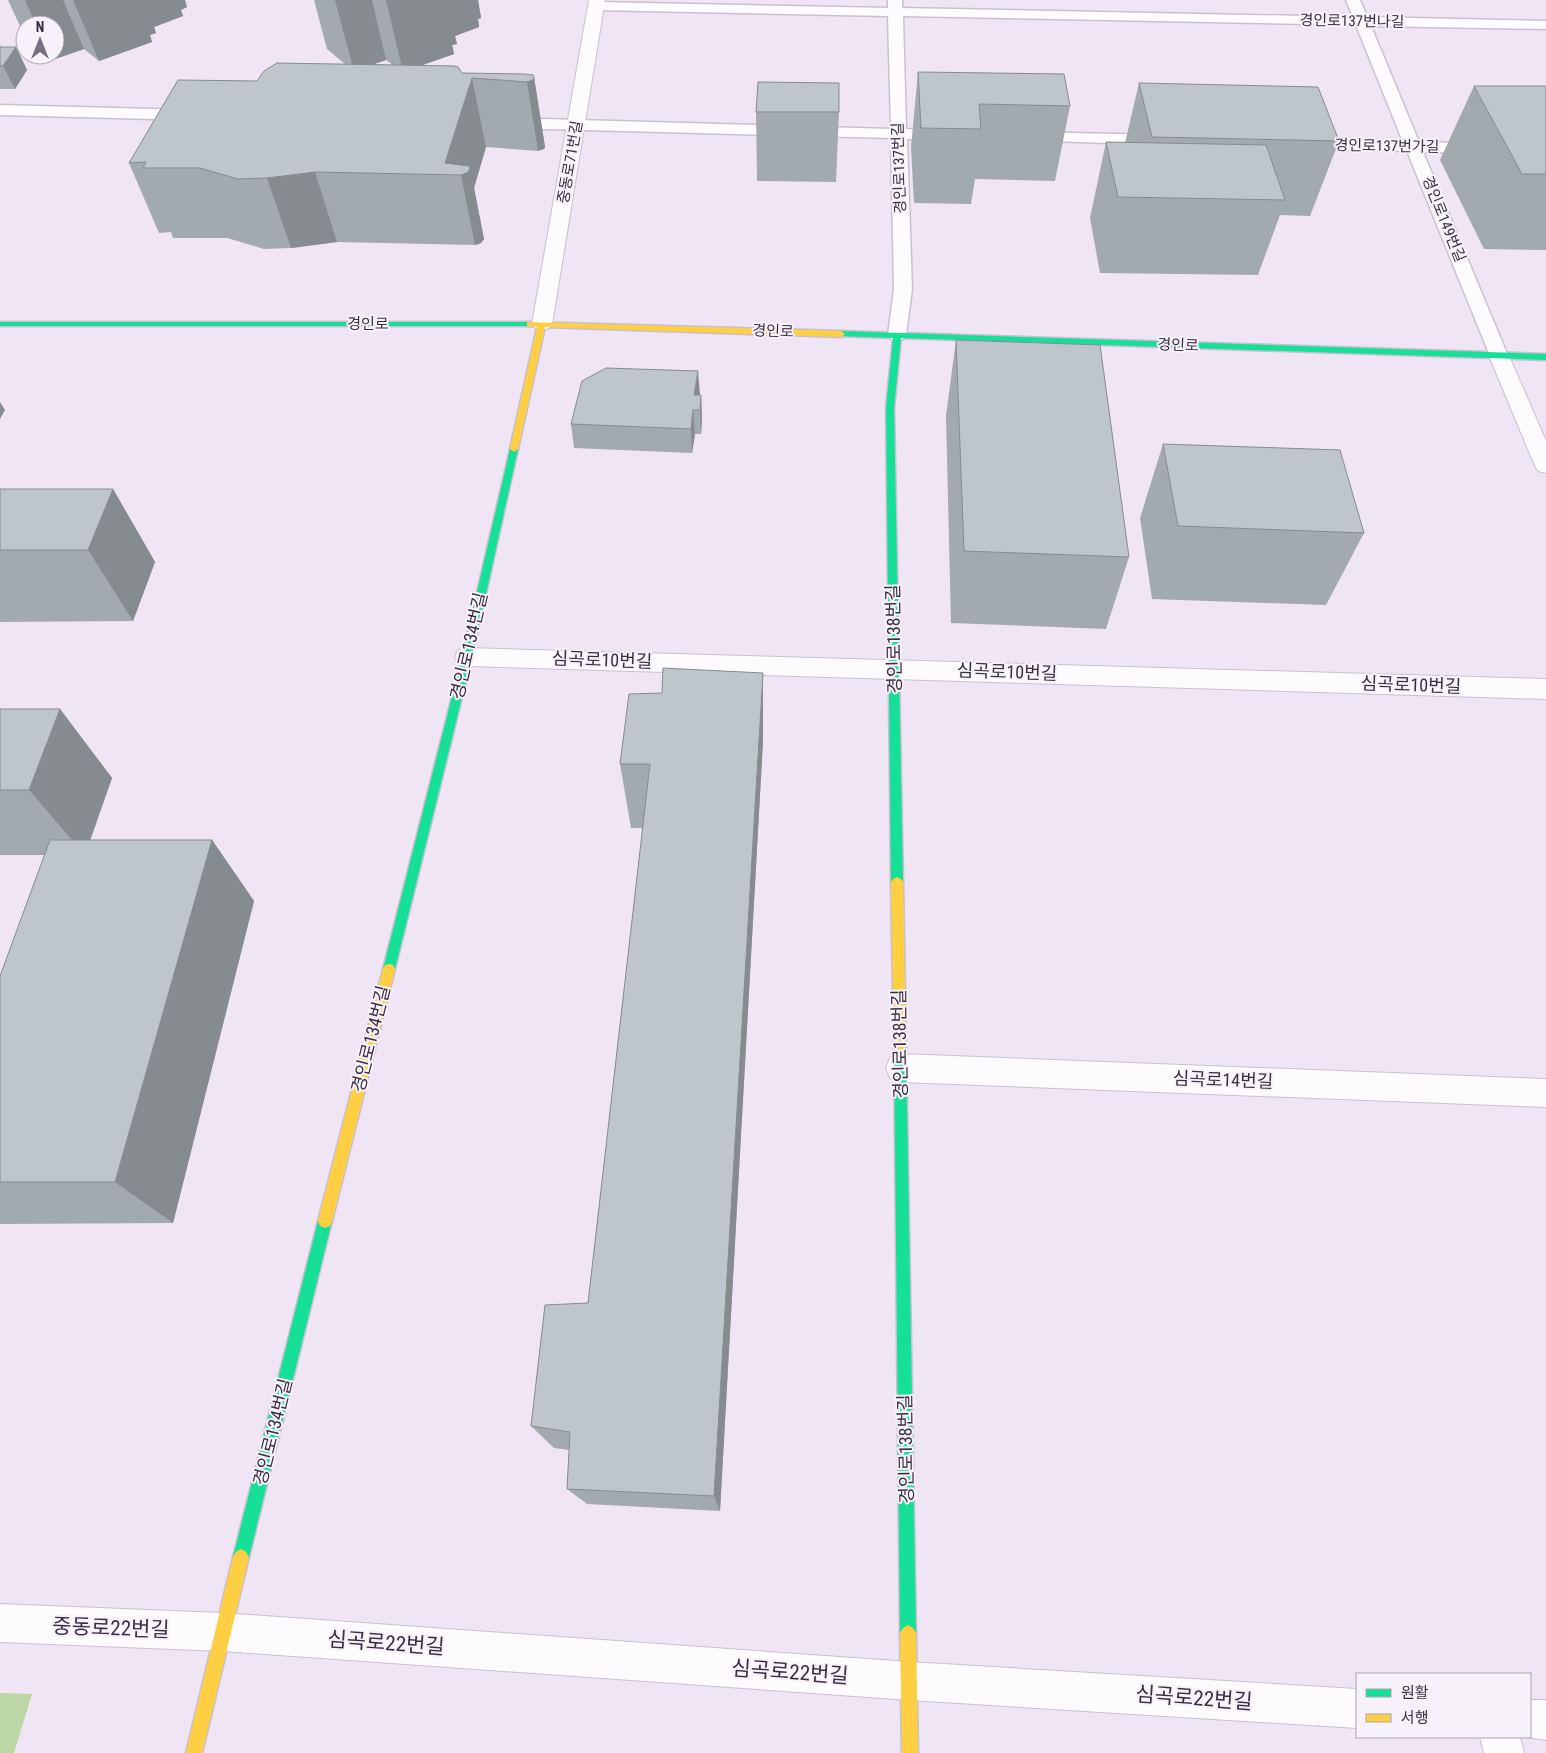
<svg xmlns="http://www.w3.org/2000/svg" width="1546" height="1753" viewBox="0 0 1546 1753" font-family="'Roboto Condensed','Noto Sans KR',sans-serif">
<rect width="100%" height="100%" fill="#efe5f4"/>
<path fill="#bdd6a6" d="M0,1693L32,1694L14,1753H0Z"/>
<g fill="none" stroke-linecap="round" stroke-linejoin="round">
<g stroke="#cac0cf" stroke-width="3">
<g id="lane">
<path d="M888,0H902V8L1353,17L1346,0H1360L1367,17L1546,21V29L1371,26L1419,142L1546,145V155L1423,152L1508,356L1506,360L1499,362L1492,360L1490,356L1407,151L1305,149L1299,147L1297,144L1299,141L1305,139L1403,142L1356,25L903,16L906,129L945,130L951,132L953,135L951,138L945,140L907,139L912,289L906,335L903,339L897,341L891,339L888,335L894,289L891,138L507,128L502,126L499,123L502,120L507,118L891,129L888,16L596,10L589,6L596,2L888,8Z"/>
<path d="M0,105L192,110L197,112L200,115L197,118L192,120L0,115Z"/>
<path d="M1030,132L1160,135L1166,137L1168,140L1166,143L1160,145L1024,140L1022,137L1024,134Z"/>
</g>
</g>
<g stroke="#cac0cf" stroke-width="2">
<g id="street">
<path d="M589,0H605L552,324L549,328L542,330L535,328L532,324Z"/>
<path d="M1499,350L1506,352L1509,356L1546,441V473L1538,471L1535,466L1489,356L1492,352Z"/>
<path d="M467,648L1546,679V699L467,666L458,664L455,657L458,650Z"/>
<path d="M901,1054L1546,1079V1107L901,1082L890,1078L886,1068L890,1058Z"/>
<path d="M0,1604L222,1613L910,1662L1357,1689V1728L910,1700L222,1651L0,1642Z"/>
<path d="M1530,1700H1546V1740L1526,1737H1530Z"/>
<path d="M1480,1737H1520L1524,1753H1484Z"/>
</g>
</g>
<g stroke="#cac0cf" stroke-width="3">
<g id="fast">
<path d="M0,322H530L534,324L530,326H0Z"/>
<path d="M841,331L1546,354V360L901,338L894,408L903,882L901,885H893L891,882L886,408L893,338L838,336V332Z"/>
<path d="M514,446L518,449L472,657L395,969L393,973L389,974L385,973L383,969L462,657L510,449Z"/>
<path d="M900,1041L904,1043L906,1047L916,1633L913,1638L908,1641L903,1638L900,1633L894,1047L896,1043Z"/>
<path d="M325,1214L330,1216L332,1221L249,1557L246,1562L241,1565L236,1562L233,1557L318,1221L320,1216Z"/>
</g>
</g>
<g stroke="#cac0cf" stroke-width="3">
<g id="slow">
<path d="M527,322L841,331L845,334L841,337L545,327L518,449L514,452L510,449L537,327L527,326Z"/>
<path d="M897,877L901,879L903,882L906,1047L904,1051L900,1053L896,1051L894,1047L891,882L893,879Z"/>
<path d="M389,964L393,965L395,969L332,1221L330,1226L325,1228L320,1226L318,1221L383,969L385,965Z"/>
<path d="M241,1549L246,1552L249,1557L202,1753H186L233,1557L236,1552Z"/>
<path d="M908,1625L913,1628L916,1633L918,1753H902L900,1633L903,1628Z"/>
</g>
</g>
<use href="#lane" fill="#fdfbfd" fill-rule="evenodd"/>
<use href="#street" fill="#fdfbfd" fill-rule="evenodd"/>
<use href="#fast" fill="#16e098" fill-rule="evenodd"/>
<use href="#slow" fill="#ffcf43" fill-rule="evenodd"/>
</g>
<g fill="#a3aaaf" fill-rule="evenodd">
<path d="M8,0H185L187,7L181,10L183,16L154,27L156,33L150,35L152,42L99,61L84,49L52,60L46,55H55V25H25V37Z"/>
<path d="M314,0H478L481,18L478,19L479,27L455,36L457,44L452,45L454,54L421,65L462,73L534,77L545,147L544,149L538,151L486,147L474,188L484,239L481,243L475,245L337,242L291,248L264,249L227,238H173L171,232L159,233L129,163L257,81L345,64L327,49ZM386,60L393,65L374,64Z"/>
<path d="M0,45L1,47H16L27,70L15,89H0Z"/>
<path d="M918,72L1070,106L1055,181L975,179L971,204L914,203L911,147Z"/>
<path d="M1139,83L1339,141L1310,216L1280,215L1258,275L1100,273L1090,218L1106,142L1125,143Z"/>
<path d="M1474,86H1546V250L1484,249L1440,160Z"/>
<path d="M756,112H839L836,182L757,181Z"/>
<path d="M956,340L1129,557L1106,629L951,623L946,416Z"/>
<path d="M701,395L702,419L701,434H695L692,453L574,448L571,424Z"/>
<path d="M1163,444L1364,533L1326,605L1152,599L1140,518Z"/>
<path d="M0,489H113L155,562L133,621L0,622Z"/>
<path d="M0,709H60L112,778L90,840H212L254,901L173,1223L0,1224V976L45,855H0Z"/>
<path d="M763,741L720,1511L587,1504L567,1489L569,1450L554,1448L531,1426L588,1303L643,828H631L620,764Z"/>
</g>
<g fill="#858b8f">
<path d="M25,0H63L84,49L52,60L50,55H55V25H36Z"/>
<path d="M73,0H185L187,7L181,10L183,16L154,27L156,33L150,35L152,42L99,61Z"/>
<path d="M335,0H372L386,60L354,71Z"/>
<path d="M386,0H478L481,18L478,19L479,27L455,36L457,44L452,45L454,54L403,72Z"/>
<path d="M16,47L27,70L15,89L3,66Z"/>
<path d="M534,77L545,147L544,149L538,151L527,82Z"/>
<path d="M472,78L486,147L474,188L484,239L481,243L475,245L461,175L445,163Z"/>
<path d="M315,172L337,242L291,248L267,178Z"/>
<path d="M698,371L700,395L697,410L694,395Z"/>
<path d="M701,395L702,419L701,434L700,410Z"/>
<path d="M0,402L5,410L0,419Z"/>
<path d="M693,410L695,434L692,453L691,429Z"/>
<path d="M113,489L155,562L133,621L88,550Z"/>
<path d="M763,673V741L720,1511L714,1496Z"/>
<path d="M60,709L112,778L85,855L29,790Z"/>
<path d="M212,840L254,901L173,1223L115,1182Z"/>
</g>
<g fill="#bec6cc" stroke="#858b8f">
<path d="M0,47H16L3,66H0Z"/>
<path d="M277,63L454,66L458,67L462,73L524,74L533,75L534,77L533,80L527,82L472,78L445,163L469,166L470,169L467,173L461,175L315,172L267,178L238,179L200,168H143L146,162L129,163L178,80L257,81L264,71Z"/>
<path d="M918,72L1064,74L1070,106L979,104L981,129L921,128Z"/>
<path d="M758,82L839,83V112H756Z"/>
<path d="M1139,83L1318,87L1339,141L1152,137Z"/>
<path d="M1474,86H1546V174H1522Z"/>
<path d="M1106,142L1266,145L1285,200L1118,197Z"/>
<path d="M956,340L1100,345L1129,557L964,551Z"/>
<path d="M606,368L698,371L694,395H701L700,410H693L691,429L571,424L582,381Z"/>
<path d="M1163,444L1340,450L1364,533L1178,526Z"/>
<path d="M0,489H113L88,550H0Z"/>
<path d="M663,668L763,673L714,1496L567,1489L570,1432L531,1426L545,1305L588,1303L650,764H620L629,694L662,693Z"/>
<path d="M0,709H60L29,790H0Z"/>
<path d="M50,840H212L115,1182H0V976Z"/>
</g>
<g text-anchor="middle" stroke-width="4" stroke-linejoin="round" paint-order="stroke">
<g font-size="15" fill="#3a2f41" stroke="#f7f1fa">
<text transform="translate(1352 21) rotate(1)" y="5">경인로137번나길</text>
<text transform="translate(1387 146) rotate(1)" y="5">경인로137번가길</text>
<text transform="translate(570 162) rotate(-80)" y="5">중동로71번길</text>
<text transform="translate(899 168) rotate(-92)" y="5">경인로137번길</text>
<text transform="translate(1444 219) rotate(68)" y="5">경인로149번길</text>
<text x="368" y="329">경인로</text>
<text transform="translate(773 331) rotate(2)" y="5">경인로</text>
<text transform="translate(1178 345) rotate(2)" y="5">경인로</text>
</g>
<g font-size="18" fill="#3a2f41" stroke="#f7f1fa">
<text transform="translate(894 639) rotate(-91)" y="6">경인로138번길</text>
<text transform="translate(469 646) rotate(-77)" y="6">경인로134번길</text>
<text transform="translate(602 660) rotate(2)" y="6">심곡로10번길</text>
<text transform="translate(1007 672) rotate(2)" y="6">심곡로10번길</text>
<text transform="translate(1411 685) rotate(2)" y="6">심곡로10번길</text>
<text transform="translate(371 1039) rotate(-76)" y="6">경인로134번길</text>
<text transform="translate(900 1044) rotate(-91)" y="6">경인로138번길</text>
<text transform="translate(1223 1080) rotate(2)" y="6">심곡로14번길</text>
<text transform="translate(273 1432) rotate(-76)" y="6">경인로134번길</text>
<text transform="translate(906 1449) rotate(-91)" y="6">경인로138번길</text>
</g>
<g font-size="21" fill="#3a2f41" stroke="#f7f1fa">
<text transform="translate(111 1628) rotate(2)" y="7">중동로22번길</text>
<text transform="translate(386 1643) rotate(4)" y="7">심곡로22번길</text>
<text transform="translate(790 1672) rotate(4)" y="7">심곡로22번길</text>
<text transform="translate(1194 1698) rotate(4)" y="7">심곡로22번길</text>
</g>
</g>
<rect x="1356" y="1673" width="175" height="65" fill="#f7f1fa" stroke="#aba3b0"/>
<rect x="1366" y="1689" width="25" height="8" fill="#16e098" stroke="#aba3b0"/>
<text x="1401" y="1698" font-size="15" fill="#3a2f41">원활</text>
<rect x="1366" y="1714" width="25" height="8" fill="#ffcf43" stroke="#aba3b0"/>
<text x="1401" y="1723" font-size="15" fill="#3a2f41">서행</text>
<g transform="translate(40 40)"><circle r="24" fill="#f7f1fa" stroke="#aba3b0"/>
<path d="M0-4L9 19L0 12L-9 19Z" fill="#796f80"/>
<text y="-8" font-size="14" font-weight="bold" text-anchor="middle" fill="#3a2f41">N</text>
</g>
</svg>
